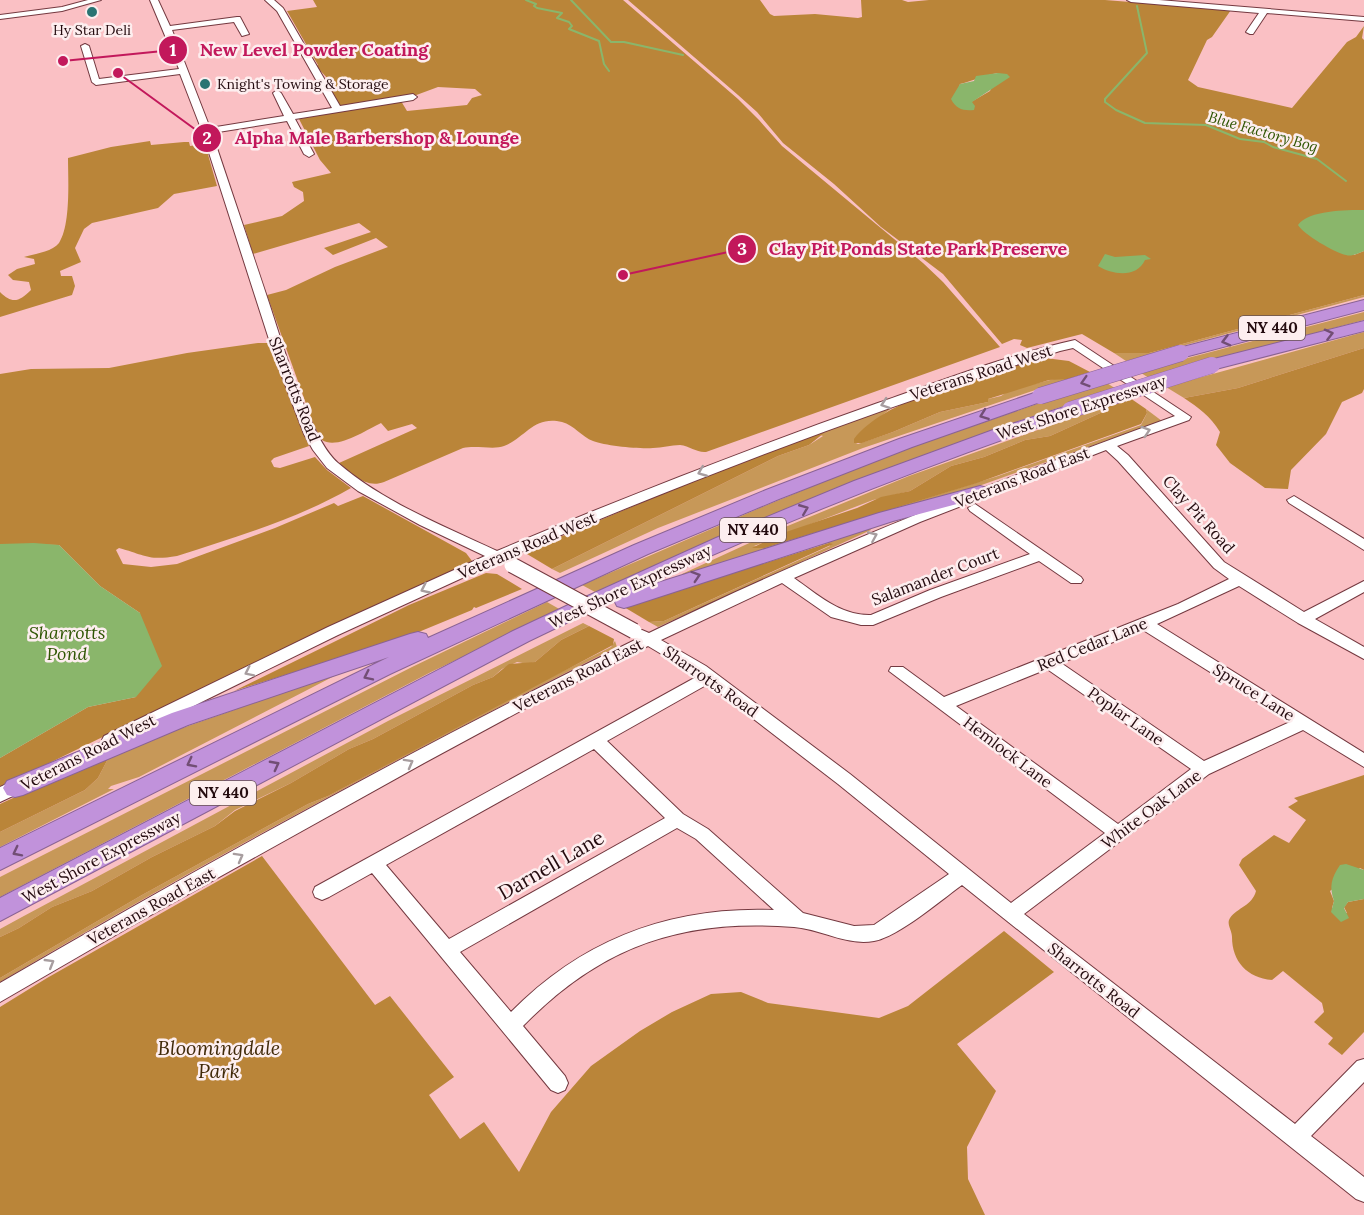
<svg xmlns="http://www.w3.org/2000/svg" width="1364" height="1215" viewBox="0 0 1364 1215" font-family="Lora,serif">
<rect width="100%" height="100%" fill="#fac0c4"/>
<g fill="#c79858">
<path d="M1364,295V297L1126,361L1114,353H1149Z"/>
<path d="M1364,312V320C1292,339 1221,359 1149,378L1138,371Z"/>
<path d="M1364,332V348L1238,388L1184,398L1166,387Z"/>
<path d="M1058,378L1068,379L863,448L658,528L560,573L552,569L778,456L809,445L823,436L817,434L893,407L863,430L854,442L858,444L893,432L940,412L988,402V399L1001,396L1010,390Z"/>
<path d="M1104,381L1116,389L1021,420L857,481L595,592L582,585L762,507L889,455Z"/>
<path d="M1105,406L1107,410L1050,436L1025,440L984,457L951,466L910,491L873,500L754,546L765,548L998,476L1141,425L1147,413L1146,409L1162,421L976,487L684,575L682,574L773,532L909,476Z"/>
<path d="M869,527L871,530L658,627L649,622L664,621L830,546L829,543L804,549Z"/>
<path d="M547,602L561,610L431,672L0,897V877L412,667Z"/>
<path d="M583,623L589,626L561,640L535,662L528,664L517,662L502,669L493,677L473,685L373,739L349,749L291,783L235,810L215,826L152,857L92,891L52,907L19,928L0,937V929L22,917L388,721Z"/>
<path d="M615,641L617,647C408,752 201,863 0,982V978L142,895L308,804L328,796L519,693L611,647Z"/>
<path d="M342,672L139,777L111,786L108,789H114L0,847V832L85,790L98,778L111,753Z"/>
</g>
<g fill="#ba8539" fill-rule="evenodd">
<path d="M313,0H623L738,99L759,120L782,146L923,263L943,282L1000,347L706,452C697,453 690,446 680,445C671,445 662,448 653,448C639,449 606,446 593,441C582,437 574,425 562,422C534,415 525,438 504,446C494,450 476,445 463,448L384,482C366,489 352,474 339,463L417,428L412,424L388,431L381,423C366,430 337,450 322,440L314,426L267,295L286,290L335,267L388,247L376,238L333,255L324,248L371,232L359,223L253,254L244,225L282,216L304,201L303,192L294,187L292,182L331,173L320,160L299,119L401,101L407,111L467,105L472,98L482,95L475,89L438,87L411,97L340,106L331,91L330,81L316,66L318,65L287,11L317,7Z"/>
<path d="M628,0H760L770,14L774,16L815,14L858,18L862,17L861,0H902L908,2L929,0H1105L1231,10L1212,37L1207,40L1188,80L1198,87L1292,108L1347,42L1356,37L1364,26L1362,38L1364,40V210L1317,215L1354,255L1364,251V295L1149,353H1114L1082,334L1027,348L1020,345L1022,340L1014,339L1002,344L943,274L881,227L834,184L783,143L757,112L738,95ZM998,73L990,91L971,102L958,90L960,84C973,81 984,75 998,73Z"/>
<path d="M150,141L151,145L184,142H189L190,146L205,144L217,186L174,194L158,208L92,223L84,229L75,248L81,262L60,271L61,276H72L75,286L72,295L0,317V292C12,304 19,302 31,290L29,282L13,280L8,275L17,269L35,264L34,259L24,257C34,254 52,252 59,243C71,225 68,179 68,158L111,147Z"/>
<path d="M258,343H270L274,346L309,446L274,458L271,461L274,467L280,468L315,457L327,470L351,488C297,519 236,537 177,556C148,561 145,555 119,548L116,550L123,564L151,567L177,564L275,528L334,503L338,506L363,496L466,553L472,561L232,674L0,787V758L88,707L136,697L140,613L100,586L59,545L0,544V374L31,369L109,368L187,353Z"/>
<path d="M1364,348V389L1362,393L1342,402L1326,434L1291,470L1288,489L1265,488L1230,463L1216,445L1220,432C1210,416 1199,408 1184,398L1238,388Z"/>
<path d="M1045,358L1069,361L1090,372L1068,379L1049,380L988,399V402L940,412L893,432L862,443H854V439C885,399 970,380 1018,365C1028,362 1036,362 1045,358Z"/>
<path d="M1130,398L1146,409L1147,413L1141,424L977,483L765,548H752L780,534L857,508L881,497L910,491L951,466L984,457L1025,440L1050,436L1107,410L1105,406Z"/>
<path d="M824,433L809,445L778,456L552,569L527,554L529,550L686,484L817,434Z"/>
<path d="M829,543L833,544L664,621L649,622L624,607Z"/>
<path d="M486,573L497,574L522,589L476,608L474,607L472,610L409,636L234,691L409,605Z"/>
<path d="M589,626L614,639L613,645L328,796L308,804L142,895L0,978V937L19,928L52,907L92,891L152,857L215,826L235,811L291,783L349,749L373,739L473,685L493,677L509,664L535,662L561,640Z"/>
<path d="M111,753L98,778L85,790L0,832V804Z"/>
<path d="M1364,775V870L1360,868L1330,891L1334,901L1332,908L1347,913L1344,907L1348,902L1364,899V1032L1342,1055L1328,1044L1333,1038L1314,1022L1324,1012L1322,1003L1283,971L1272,980C1247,978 1232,961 1232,937C1232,930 1226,924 1230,918C1238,907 1252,906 1256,891L1239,865L1242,859L1274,835L1289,843L1306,820L1288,807L1298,801L1294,798Z"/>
<path d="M262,856L375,1005L390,996L454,1077L429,1095L460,1139L484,1122L519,1172L551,1112L591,1066L640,1031L672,1012L711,994L741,992L768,1003L879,1018L908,1006L1004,931L1054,972L957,1044L996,1091L967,1147L968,1179L985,1215H0V1007L47,978Z"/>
</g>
<g fill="#8ab66b">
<path d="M998,73L1007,74L1010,77L972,102L975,106L974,110C963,111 956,109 951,99L960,84L974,81L976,76Z"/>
<path d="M1364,210V251C1358,253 1352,257 1346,255C1335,253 1303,234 1298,225C1309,210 1346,210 1364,210Z"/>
<path d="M1105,254L1115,257L1145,255L1151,259L1145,260C1137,278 1113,275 1098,266Z"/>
<path d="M34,543L59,545L100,586L140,613L162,666L136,697L88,707L0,758V544Z"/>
<path d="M1346,864L1364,870V899L1348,902L1344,908L1349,918L1341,922L1331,912L1334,901C1329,887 1331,878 1340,865Z"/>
</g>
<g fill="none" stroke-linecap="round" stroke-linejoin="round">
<g stroke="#8ab66b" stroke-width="2">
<path d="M526,0L536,4L534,6L537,8L562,13L557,18L569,22L572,26L569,29L599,41L604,64L609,71"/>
<path d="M571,0L611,42H624L683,55"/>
<path d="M1137,6L1147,53L1105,99V102L1116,110L1145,123L1206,125L1240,139L1264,142L1273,147L1317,159L1346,181"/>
</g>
<g stroke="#743940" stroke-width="2">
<g id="minor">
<path d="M88,0H101L62,11L0,19V15L62,7Z"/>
<path d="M150,0H158L170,26L237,17H240L249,34L242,36L234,22L172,30L210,128L284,116L273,93L277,90L281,93L293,114L332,108L277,11L265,0H274L283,8L340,106L413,94L417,97L413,100L295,119L314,154L309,157L304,154L287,121L212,133C231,191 251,248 270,306C283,345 309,438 338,463C383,502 444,526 497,551C622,498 748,449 875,404C941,381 1007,355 1075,340L1191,417L1189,420L1117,446L1128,455L1224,562L1304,612L1364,581V592L1315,619L1364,647V659L1298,623L1239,586L1157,624L1364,753V767L1303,730L1209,774L1024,914L1295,1124L1357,1061L1364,1059V1082L1311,1136L1364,1177V1202L1356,1199L962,885C941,900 898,937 874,941C846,946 821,929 794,927C682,918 601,946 523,1026L565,1076L568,1083L565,1090L558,1093L551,1090L372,873L329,897L322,900L315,897L313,892L315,887L698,676L648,646L550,695L424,763L133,925L0,1002V983C208,862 420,745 637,639L634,635L637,631L642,630L649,633C820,549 997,481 1175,416L1073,348L1060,351C873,410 690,480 509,557L511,560L509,563L497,562L338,635L116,744H104L102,740L104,736L328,627L485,556L420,525L358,491L327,468L313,450L304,434L275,358L202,131L180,74L96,85L92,82L81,46L85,44L89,46L99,79L179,69ZM1106,450L1118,461L1214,568L1229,579L1178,604L944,697L903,667H891L889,671L1105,833L1011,903L850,774L706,666L661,640L782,583L831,617L861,625H873L941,597L1039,561L1071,583H1081L1083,580L1081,577L975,504L968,508L970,511L1030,554L930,590L871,615C841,616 818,595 794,578L920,522ZM1143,630L1290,722L1204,761L1061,663ZM1047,669L1191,769L1118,824L956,706ZM708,684L838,784L949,874L874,925L854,926L803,913L708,829L683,814L607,741ZM594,749L665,818L449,939L386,865ZM677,828L696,839L774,910C671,906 584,938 511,1012L460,952Z"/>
<path d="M1127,0H1159L1364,17V21L1267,13L1253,34H1250L1246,32L1259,13L1131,2Z"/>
<path d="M1294,496L1364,539V550L1289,503L1287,500Z"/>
<path d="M24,776L30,778L33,783L30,788L0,802V787Z"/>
</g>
</g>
<g stroke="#8a6394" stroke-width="2">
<g id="highway">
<path d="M1364,300V310L1181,358L1173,353L1175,349Z"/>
<path d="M1364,321V331L1212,370L1206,369L1204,365L1206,361Z"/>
<path d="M1040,391L1046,392L1049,396L1046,400L912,447L779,499L648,554L390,674L0,870V848L389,657L188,725L23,795L15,797L7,795L3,788L7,781L172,713L410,634L418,632L426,634L428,638L634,545L766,490L899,439Z"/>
<path d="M1070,405L1076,406L1079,410L1076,414C926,465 779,523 635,590L879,513L980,486L987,488L990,492L987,496L893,521L631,606L624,608L617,606L614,600L529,641L0,921V898L513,631L581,599L716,538L854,481L993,430Z"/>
</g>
</g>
<use href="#minor" fill="#fff" fill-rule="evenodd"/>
<use href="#highway" fill="#c192db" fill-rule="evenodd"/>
<g stroke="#743940" stroke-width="17" stroke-linecap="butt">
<path id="minor-bridge" d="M512,565L634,631"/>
</g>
<g stroke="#8a6394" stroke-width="17" stroke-linecap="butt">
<g id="highway-bridge">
<path d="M1040,396L1181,353"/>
<path d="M1070,410L1212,365"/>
</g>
</g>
<use href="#minor-bridge" stroke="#fff" stroke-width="15"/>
<use href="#highway-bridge" stroke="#c192db" stroke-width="16"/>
</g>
<defs><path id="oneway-chevron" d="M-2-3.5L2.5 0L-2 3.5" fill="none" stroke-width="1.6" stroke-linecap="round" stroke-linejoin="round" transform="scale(1.5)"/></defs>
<g stroke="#724e75">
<use href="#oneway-chevron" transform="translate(1329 334) rotate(-14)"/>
<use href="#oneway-chevron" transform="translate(1226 341) rotate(165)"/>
<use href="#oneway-chevron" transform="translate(1085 382) rotate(163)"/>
<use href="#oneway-chevron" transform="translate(984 415) rotate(160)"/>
<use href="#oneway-chevron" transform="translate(804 509) rotate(-22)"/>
<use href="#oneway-chevron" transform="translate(696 576) rotate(-18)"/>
<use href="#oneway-chevron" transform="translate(368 676) rotate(154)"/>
<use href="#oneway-chevron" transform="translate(191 763) rotate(153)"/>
<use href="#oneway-chevron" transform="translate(275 765) rotate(-28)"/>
<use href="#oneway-chevron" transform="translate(17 852) rotate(153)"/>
</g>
<g stroke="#a79d9f">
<use href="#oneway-chevron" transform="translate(885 404) rotate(161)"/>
<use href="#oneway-chevron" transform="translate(1146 431) rotate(-18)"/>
<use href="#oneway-chevron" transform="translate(702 472) rotate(158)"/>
<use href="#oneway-chevron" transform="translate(873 536) rotate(-23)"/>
<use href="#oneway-chevron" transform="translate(425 589) rotate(155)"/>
<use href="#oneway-chevron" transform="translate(249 672) rotate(154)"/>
<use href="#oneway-chevron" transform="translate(409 763) rotate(-29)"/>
<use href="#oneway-chevron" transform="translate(239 857) rotate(-29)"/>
<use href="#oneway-chevron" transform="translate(50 963) rotate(-31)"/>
</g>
<g fill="#2a7473" stroke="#fdeeef" stroke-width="2">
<circle cx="92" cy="12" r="6"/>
<circle cx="205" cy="84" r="6"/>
</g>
<g text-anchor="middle" stroke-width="5" stroke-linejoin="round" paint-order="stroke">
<g font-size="14" fill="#240b0f" stroke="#fdeeef">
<text x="92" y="35">Hy Star Deli</text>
<text x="217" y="89" text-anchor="start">Knight's Towing &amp; Storage</text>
</g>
<g font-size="15" font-style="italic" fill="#2f5603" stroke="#fdeeef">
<text transform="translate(1263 132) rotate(16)" y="5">Blue Factory Bog</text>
</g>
<g fill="#fdeeef" stroke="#654f52" stroke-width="1.5">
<rect x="1239" y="316" width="66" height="24" rx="4.5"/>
<rect x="720" y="518" width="66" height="24" rx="4.5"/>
<rect x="190" y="781" width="66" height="24" rx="4.5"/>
</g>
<g font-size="15" font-weight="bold" fill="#240b0f">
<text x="1272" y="333">NY 440</text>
<text x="753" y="535">NY 440</text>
<text x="223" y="798">NY 440</text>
</g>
<g font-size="16" fill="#240b0f" stroke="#fdeeef">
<text transform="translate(981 372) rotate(-18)" y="6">Veterans Road West</text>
<text transform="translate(295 389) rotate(68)" y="6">Sharrotts Road</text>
<text transform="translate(1081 407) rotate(-18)" y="6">West Shore Expressway</text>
<text transform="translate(1022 477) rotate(-21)" y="6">Veterans Road East</text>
<text transform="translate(1199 514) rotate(48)" y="6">Clay Pit Road</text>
<text transform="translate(527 545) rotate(-23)" y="6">Veterans Road West</text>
<text transform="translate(935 576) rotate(-21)" y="6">Salamander Court</text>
<text transform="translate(630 586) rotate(-25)" y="6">West Shore Expressway</text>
<text transform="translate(1092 644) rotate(-22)" y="6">Red Cedar Lane</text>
<text transform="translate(578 675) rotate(-27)" y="6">Veterans Road East</text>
<text transform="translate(711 681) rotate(35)" y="6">Sharrotts Road</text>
<text transform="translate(1254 692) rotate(32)" y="6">Spruce Lane</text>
<text transform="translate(1126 716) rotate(35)" y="6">Poplar Lane</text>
<text transform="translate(88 752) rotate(-27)" y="6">Veterans Road West</text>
<text transform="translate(1008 752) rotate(37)" y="6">Hemlock Lane</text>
<text transform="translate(1151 809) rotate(-37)" y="6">White Oak Lane</text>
<text transform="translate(101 857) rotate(-28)" y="6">West Shore Expressway</text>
<text transform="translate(151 906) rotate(-29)" y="6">Veterans Road East</text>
<text transform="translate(1094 980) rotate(38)" y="6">Sharrotts Road</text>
</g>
<g font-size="18" font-style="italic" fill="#2f5603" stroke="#fdeeef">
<text x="67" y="639">Sharrotts<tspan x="67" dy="21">Pond</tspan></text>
</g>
<g font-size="20" fill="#240b0f" stroke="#fdeeef">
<text transform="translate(551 865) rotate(-30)" y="7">Darnell Lane</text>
</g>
<g font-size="20" font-style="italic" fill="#402908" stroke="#fdeeef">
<text x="219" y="1055">Bloomingdale<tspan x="219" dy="23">Park</tspan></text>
</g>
</g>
<path fill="none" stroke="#c2185b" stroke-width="2" d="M63 61L173 50M118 73L207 138M623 275L742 249"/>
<g fill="#c2185b" stroke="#fdeeef" stroke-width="2">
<circle cx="63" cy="61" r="6"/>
<circle cx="118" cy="73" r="6"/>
<circle cx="623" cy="275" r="6"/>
<circle cx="173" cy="50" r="15"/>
<circle cx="207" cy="138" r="15"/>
<circle cx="742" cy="249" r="15"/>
</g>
<g font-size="18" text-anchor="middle" font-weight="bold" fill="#fff">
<text x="173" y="56">1</text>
<text x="207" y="144">2</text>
<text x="742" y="255">3</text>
</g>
<g font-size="18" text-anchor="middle" font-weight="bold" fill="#c2185b" stroke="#fdeeef" stroke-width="5" stroke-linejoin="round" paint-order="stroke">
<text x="314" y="56">New Level Powder Coating</text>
<text x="377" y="144">Alpha Male Barbershop &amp; Lounge</text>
<text x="918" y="255">Clay Pit Ponds State Park Preserve</text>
</g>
</svg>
